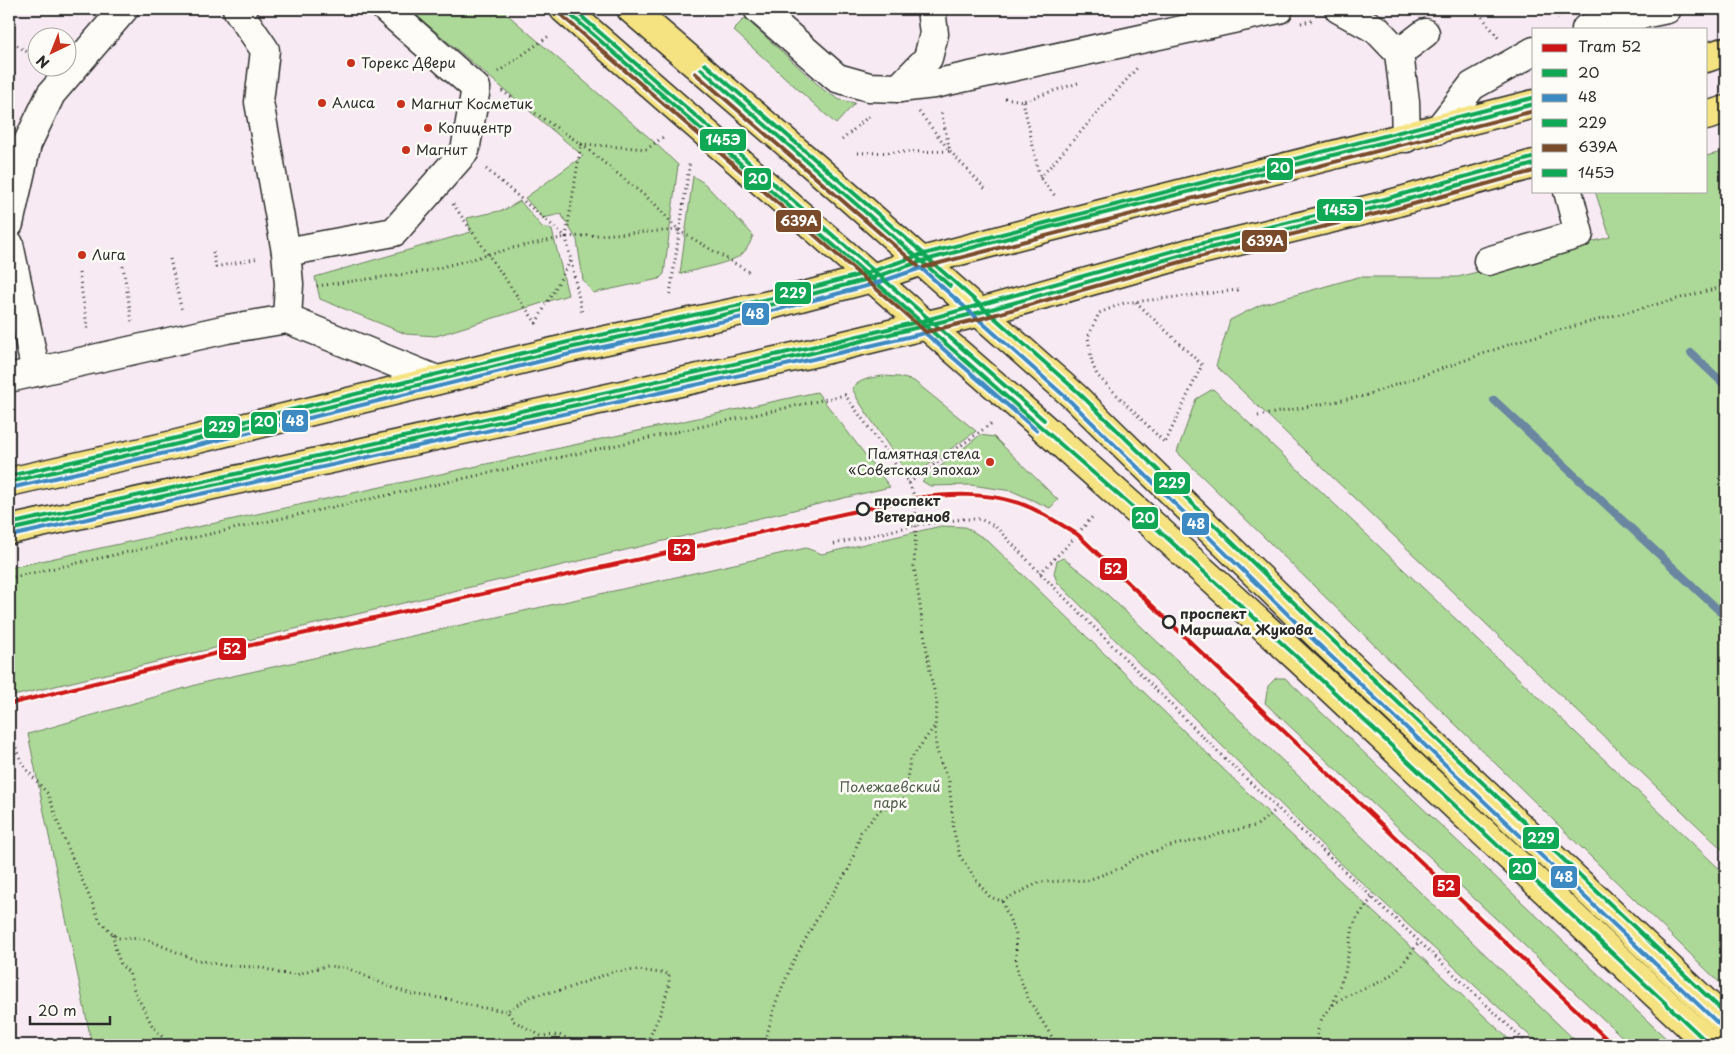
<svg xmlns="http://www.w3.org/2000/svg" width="1735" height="1054" viewBox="0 0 1735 1054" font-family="'Playpen Sans',sans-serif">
<rect width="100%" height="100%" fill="#f7eaf2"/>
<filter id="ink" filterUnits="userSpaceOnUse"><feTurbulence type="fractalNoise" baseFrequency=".02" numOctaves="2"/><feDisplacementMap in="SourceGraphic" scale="10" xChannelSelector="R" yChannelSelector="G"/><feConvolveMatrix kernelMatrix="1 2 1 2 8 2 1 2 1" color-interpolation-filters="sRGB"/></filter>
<g filter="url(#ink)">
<g fill="#add998" stroke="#6c8262">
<path d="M409,9H501L653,141L678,165L664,274L659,279L593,293L583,280L577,240L561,214L543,218L525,198L583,156Z"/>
<path d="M745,18L825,91L840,100L855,103L836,124L733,30Z"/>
<path d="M1726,151V853L1216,366L1230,320L1260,305L1358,277H1458L1610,237L1595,191H1706V156Z"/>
<path d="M693,176L704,183L753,235C751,242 747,250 741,255C731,263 694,270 680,274Z"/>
<path d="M520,201L542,227L552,230L568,295L436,336L406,334L320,299L315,277L471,232L467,218L504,210Z"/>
<path d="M882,376L899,377L914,381L976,431L910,478L858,400L852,388C861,379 870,378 882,376Z"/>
<path d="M1213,389L1726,875V989L1177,452L1196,399Z"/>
<path d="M817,392L890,487L9,697V568Z"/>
<path d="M980,435L994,437L1058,500L1050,508L1012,491L971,485L930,486L922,481Z"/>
<path d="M941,526L965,527L987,540L1283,827L1515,1045H92L28,734L206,682L806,548L822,554Z"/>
<path d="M1063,558L1094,582L1198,680L1580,1045H1540L1337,860L1057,582L1054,573L1057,561Z"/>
<path d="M1276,678H1285L1673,1045H1631L1265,703L1268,686Z"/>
</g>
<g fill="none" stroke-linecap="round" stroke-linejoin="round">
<g stroke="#6b86a1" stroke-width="8">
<path d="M1691,353L1726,386"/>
<path d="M1494,400L1726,617"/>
</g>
<g stroke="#2b2b2b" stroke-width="31">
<g id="minor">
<path d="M237,9L265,50L259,102L286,252L289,284L287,319"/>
<path d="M758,9L837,78L869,87L899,88L934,84L1279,9"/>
<path d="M1339,9L1377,30L1399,53L1405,102L1406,138"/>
<path d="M1586,29L1605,22L1667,9"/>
<path d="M1399,53L1425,33"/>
<path d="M899,88L928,58L934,34L931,9"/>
<path d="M1438,130L1472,86L1534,51"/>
<path d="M9,224L27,144L51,94L124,9"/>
<path d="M9,244L36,372"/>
<path d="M286,252L394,232L465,151L476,88L386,9"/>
<path d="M1488,261L1579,234L1568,191"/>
<path d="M9,378L227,329L287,319L437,380"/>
</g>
</g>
<g stroke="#2b2b2b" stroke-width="31">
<g id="major">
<path d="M564,9L1045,429L1154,526L1299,659L1710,1045"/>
<path d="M631,9L816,168L1075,397L1321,638L1726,1022"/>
<path d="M1706,58L1726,51"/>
<path d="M1706,116L1726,110"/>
<path d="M9,482L173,445L569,348L774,304L872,278L922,261L1046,228L1534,104"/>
<path d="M9,530L812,353L981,312L1193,252L1387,205L1534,164"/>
</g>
</g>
<g stroke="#2b2b2b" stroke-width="3" stroke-dasharray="1 4" stroke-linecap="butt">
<path d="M1476,9L1500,40"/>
<path d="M1555,9L1559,19"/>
<path d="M1301,23L1315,20"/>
<path d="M9,40L38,59"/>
<path d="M498,72L549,36"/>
<path d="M502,91L581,144L647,149L663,137"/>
<path d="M1005,98L1023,101L1078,83"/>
<path d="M1023,101L1040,178L1056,197"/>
<path d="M919,112L950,151L987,191"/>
<path d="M842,140L870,115"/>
<path d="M858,153L950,151L941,111"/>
<path d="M486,169L566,237L582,313"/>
<path d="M1040,178L1137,68"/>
<path d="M453,204L536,323L571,260"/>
<path d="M566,237L581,144L655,204L678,230L751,273"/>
<path d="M213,252L216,267L259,258"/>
<path d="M170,259L182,311"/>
<path d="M123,266L132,322"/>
<path d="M79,273L88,332"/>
<path d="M317,286L427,271L513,248L566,237L678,230"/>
<path d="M670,294L690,161"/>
<path d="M1136,302L1202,365L1165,443L1097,375L1092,363L1088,337L1099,313L1124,303L1238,290"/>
<path d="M1258,416L1364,396L1522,340L1726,286"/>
<path d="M909,483L992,423"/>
<path d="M834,544L916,525L914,566L931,678L937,702L935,727L936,747L941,763L949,781L954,832L960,856L979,884L990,897L1002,901L1016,935V963L1020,979L1029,1000L1057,1045"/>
<path d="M1040,573L1067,546L1094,515"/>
<path d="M9,578L845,395L909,483L915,498L916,525L963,519H980L996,527L1040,573L1220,754L1529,1045"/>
<path d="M9,729L18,754L25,768L48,794L63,836L100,921L117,938L146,939L193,959L227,966L260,967L279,973L296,975L313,969L328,966L347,968L388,986L411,994L448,999L477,1007L507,1011"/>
<path d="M1002,901L1040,882L1088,880L1121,868L1135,858L1152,852L1174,845L1208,838L1225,832L1256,826L1277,809"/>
<path d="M113,934L115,948L121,965L129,972L134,990L152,1025L169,1045"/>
<path d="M1332,1005L1345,972L1353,927L1357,918L1372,898"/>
<path d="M584,1045L559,1035L541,1036L514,1021L507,1011L531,996L566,989L612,972L638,970L669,974V985L661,1012L646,1045"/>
<path d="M764,1045L776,1002L793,962L821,911L850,867L861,832L880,810L904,799L910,760L934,727"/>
<path d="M1317,1045C1317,1039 1317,1032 1319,1026C1329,994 1364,993 1388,977C1401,968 1410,954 1419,942"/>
</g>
<use href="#minor" stroke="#fdfcf7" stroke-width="28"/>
<use href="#major" stroke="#f5e381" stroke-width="28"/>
<g stroke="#fdfcf7" stroke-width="8">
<g id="bus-1">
<path d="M564,9L1154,526L1299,659L1710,1045"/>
<path d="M701,69L950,286"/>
<path d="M9,482L173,445L569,348L774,304L872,278L922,261L1046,228L1534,104"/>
<path d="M9,530L812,353L981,312L1193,252L1387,205L1534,164"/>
</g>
</g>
<g stroke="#fdfcf7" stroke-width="8">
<g id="bus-2">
<path d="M10,488L174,451L570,354L776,310L874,284L921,268L1071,402L1317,643L1722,1027"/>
<path d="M10,536L813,359L925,333L1036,430"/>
</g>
</g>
<g stroke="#fdfcf7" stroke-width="8">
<g id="bus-3">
<path d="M9,476L172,439L568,342L773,298L870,272L920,255H924L1079,393L1325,633L1726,1014"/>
<path d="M9,524L811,347L926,320L931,321L1044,420"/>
</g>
</g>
<g stroke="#fdfcf7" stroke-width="8">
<g id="bus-4">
<path d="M560,14L926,332L983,318L1195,258L1388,211L1534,171"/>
<path d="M695,73L918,266"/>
<path d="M924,267L1534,111"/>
</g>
</g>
<g stroke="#fdfcf7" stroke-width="8">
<g id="bus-5">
<path d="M573,9L929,319L1191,246L1385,199L1532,158"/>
<path d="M705,64L924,254L1532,98"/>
</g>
</g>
<use href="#bus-1" stroke="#10a855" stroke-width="4"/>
<use href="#bus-2" stroke="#3d8ac2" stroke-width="4"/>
<use href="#bus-3" stroke="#10a855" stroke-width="4"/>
<use href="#bus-4" stroke="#7a4b2a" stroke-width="4"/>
<use href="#bus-5" stroke="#10a855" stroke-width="4"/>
<g stroke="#fdfcf7" stroke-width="8">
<path id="tram-1" d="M9,704L234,649L915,498C949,494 985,492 1019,503C1040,510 1058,523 1077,534L1613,1045"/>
</g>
<use href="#tram-1" stroke="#ce1417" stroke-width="4"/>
</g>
</g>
<g fill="#c8321e" stroke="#fdfcf7" stroke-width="2">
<circle cx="351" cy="63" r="5"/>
<circle cx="322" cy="103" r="5"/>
<circle cx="401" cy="104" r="5"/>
<circle cx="428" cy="128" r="5"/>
<circle cx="406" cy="150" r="5"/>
<circle cx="82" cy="255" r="5"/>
<circle cx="990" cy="462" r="5"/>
</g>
<g fill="#fdfcf7" stroke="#2b2b2b" stroke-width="2.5">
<circle cx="863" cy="509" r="6"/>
<circle cx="1169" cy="622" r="6"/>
</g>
<g text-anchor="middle" stroke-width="5" stroke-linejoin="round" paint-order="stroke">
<g font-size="14" fill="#2b2b2b" stroke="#fdfcf7" text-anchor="start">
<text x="361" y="68">Торекс Двери</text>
<text x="332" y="108">Алиса</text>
<text x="411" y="109">Магнит Косметик</text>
<text x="438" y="133">Копицентр</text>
<text x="416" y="155">Магнит</text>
<text x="92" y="260">Лига</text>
<text x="980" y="459" text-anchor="end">Памятная стела<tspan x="980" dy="16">«Советская эпоха»</tspan></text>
</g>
<g font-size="14" font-weight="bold" fill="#2b2b2b" stroke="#fdfcf7" text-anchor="start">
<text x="874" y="506">проспект<tspan x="874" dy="16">Ветеранов</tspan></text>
<text x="1180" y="619">проспект<tspan x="1180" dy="16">Маршала Жукова</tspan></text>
</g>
<g font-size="14" fill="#525f4c" stroke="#fdfcf7">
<text x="890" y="792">Полежаевский<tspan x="890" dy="16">парк</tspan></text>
</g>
</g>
<g stroke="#fdfcf7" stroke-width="2">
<rect x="699" y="128" width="48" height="24" rx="5" fill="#10a855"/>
<rect x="1266" y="157" width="28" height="24" rx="5" fill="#10a855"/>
<rect x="743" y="167" width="29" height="24" rx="5" fill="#10a855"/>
<rect x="1316" y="198" width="48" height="24" rx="5" fill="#10a855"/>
<rect x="775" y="209" width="47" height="24" rx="5" fill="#7a4b2a"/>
<rect x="1241" y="229" width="47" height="24" rx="5" fill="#7a4b2a"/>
<rect x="774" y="281" width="38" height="24" rx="5" fill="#10a855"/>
<rect x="741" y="302" width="29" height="24" rx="5" fill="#3d8ac2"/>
<rect x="281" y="409" width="28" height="24" rx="5" fill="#3d8ac2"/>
<rect x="250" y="411" width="28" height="24" rx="5" fill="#10a855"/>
<rect x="203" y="415" width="38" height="24" rx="5" fill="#10a855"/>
<rect x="1153" y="471" width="38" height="24" rx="5" fill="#10a855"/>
<rect x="1131" y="506" width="28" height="24" rx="5" fill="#10a855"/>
<rect x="1181" y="512" width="29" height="24" rx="5" fill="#3d8ac2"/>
<rect x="667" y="538" width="29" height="24" rx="5" fill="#ce1417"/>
<rect x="1099" y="557" width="29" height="24" rx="5" fill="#ce1417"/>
<rect x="218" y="637" width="29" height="24" rx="5" fill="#ce1417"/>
<rect x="1522" y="826" width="38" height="24" rx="5" fill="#10a855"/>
<rect x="1508" y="857" width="29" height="24" rx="5" fill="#10a855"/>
<rect x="1550" y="865" width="28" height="24" rx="5" fill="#3d8ac2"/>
<rect x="1432" y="874" width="29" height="24" rx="5" fill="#ce1417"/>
</g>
<g font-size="14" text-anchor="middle" font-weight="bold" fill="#fff">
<text x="723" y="145">145Э</text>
<text x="1280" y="173">20</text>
<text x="758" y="184">20</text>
<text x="1340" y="215">145Э</text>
<text x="799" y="226">639А</text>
<text x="1265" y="246">639А</text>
<text x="793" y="298">229</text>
<text x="755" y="319">48</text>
<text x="295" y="426">48</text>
<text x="264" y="427">20</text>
<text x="222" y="432">229</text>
<text x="1172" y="488">229</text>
<text x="1145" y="523">20</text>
<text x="1196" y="529">48</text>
<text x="682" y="555">52</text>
<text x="1113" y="574">52</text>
<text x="232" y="654">52</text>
<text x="1541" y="843">229</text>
<text x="1522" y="874">20</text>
<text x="1564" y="882">48</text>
<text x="1446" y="891">52</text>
</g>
<rect width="1735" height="1054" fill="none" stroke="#fdfcf7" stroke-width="30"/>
<rect x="15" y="15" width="1705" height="1024" fill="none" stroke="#2b2b2b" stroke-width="2" filter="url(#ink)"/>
<rect x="1532" y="28" width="175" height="165" fill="#fdfcf7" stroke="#a9a8a5"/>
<rect x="1542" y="44" width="25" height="8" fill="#ce1417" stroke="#a9a8a5"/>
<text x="1578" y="52" font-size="15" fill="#2b2b2b">Tram 52</text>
<rect x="1542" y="69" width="25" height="8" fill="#10a855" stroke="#a9a8a5"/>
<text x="1578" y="78" font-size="15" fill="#2b2b2b">20</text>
<rect x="1542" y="94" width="25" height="8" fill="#3d8ac2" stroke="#a9a8a5"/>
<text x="1578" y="102" font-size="15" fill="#2b2b2b">48</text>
<rect x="1542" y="119" width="25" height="8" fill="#10a855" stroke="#a9a8a5"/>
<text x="1578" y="128" font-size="15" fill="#2b2b2b">229</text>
<rect x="1542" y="144" width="25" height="8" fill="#7a4b2a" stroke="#a9a8a5"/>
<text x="1578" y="152" font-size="15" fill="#2b2b2b">639А</text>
<rect x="1542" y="169" width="25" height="8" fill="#10a855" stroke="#a9a8a5"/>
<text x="1578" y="178" font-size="15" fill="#2b2b2b">145Э</text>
<g transform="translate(52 52) rotate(223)"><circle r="24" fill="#fdfcf7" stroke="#a9a8a5"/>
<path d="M0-4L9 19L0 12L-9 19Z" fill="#c8321e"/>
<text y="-8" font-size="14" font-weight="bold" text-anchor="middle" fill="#2b2b2b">N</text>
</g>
<path d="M30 1016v8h80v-8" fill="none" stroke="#2b2b2b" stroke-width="2.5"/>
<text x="38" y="1016" font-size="15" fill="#2b2b2b" stroke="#fdfcf7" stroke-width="4" paint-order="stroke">20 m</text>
</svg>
